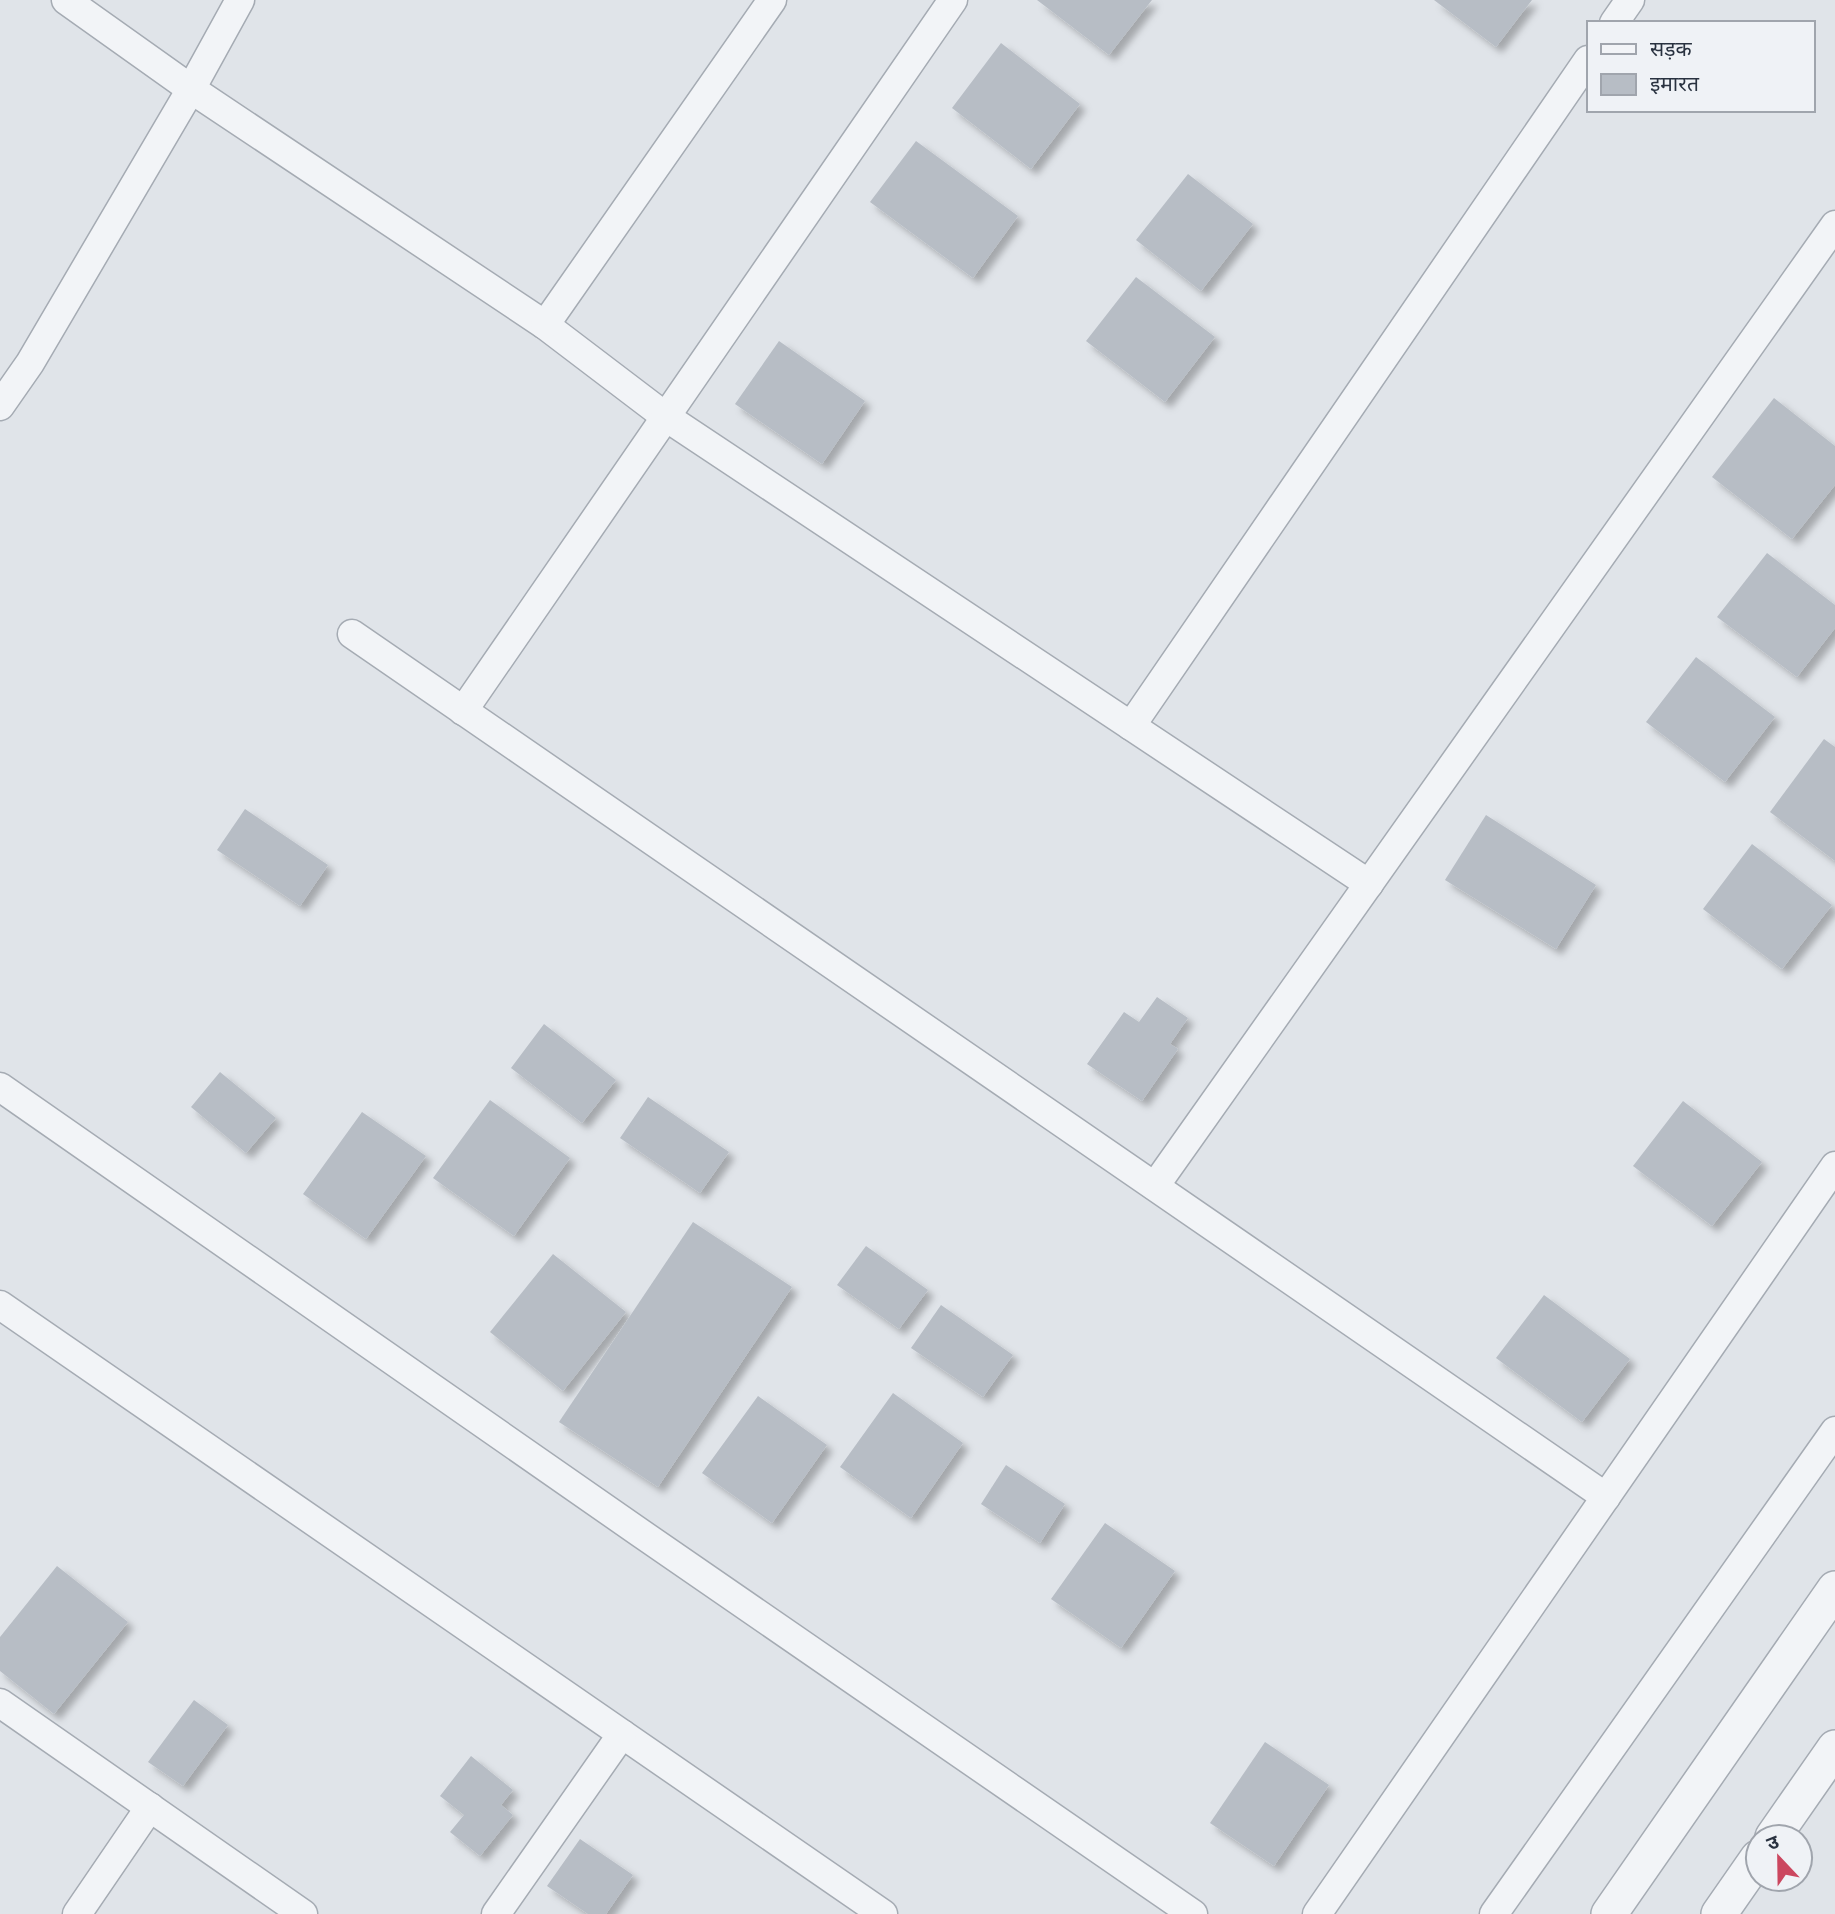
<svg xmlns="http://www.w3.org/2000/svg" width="1835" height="1914" viewBox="0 0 1835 1914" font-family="Mulish,'Noto Sans Devanagari',sans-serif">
<defs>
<filter id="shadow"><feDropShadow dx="6" dy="6" stdDeviation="3.5" flood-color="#0004"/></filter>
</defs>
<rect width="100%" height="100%" fill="#e0e4e9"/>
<g fill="#b7bdc5" filter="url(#shadow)">
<path d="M1037,0H1152L1109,55Z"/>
<path d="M1434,0H1532L1496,47Z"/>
<path d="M1001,43L1080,104L1031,169L952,108Z"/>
<path d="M916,141L1018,216L973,278L870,202Z"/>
<path d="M1188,174L1253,224L1201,291L1136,240Z"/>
<path d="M1136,277L1215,337L1165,402L1086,341Z"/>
<path d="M779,341L865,401L822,464L735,404Z"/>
<path d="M1774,398L1835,446V485L1792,539L1712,477Z"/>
<path d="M1767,553L1835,605V628L1797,677L1717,617Z"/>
<path d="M1696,657L1775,717L1725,782L1646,722Z"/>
<path d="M1824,739L1835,747V861L1770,812Z"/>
<path d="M245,809L328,865L300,906L217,850Z"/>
<path d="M1486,815L1596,885L1556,949L1445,880Z"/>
<path d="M1752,844L1832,905L1782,969L1703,909Z"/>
<path d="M1157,997L1188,1018L1170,1044L1178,1049L1142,1101L1087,1064L1124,1012L1139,1022Z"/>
<path d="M544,1024L616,1080L582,1123L511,1068Z"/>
<path d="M220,1072L276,1118L246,1153L191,1107Z"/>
<path d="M648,1097L729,1152L700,1193L620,1138Z"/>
<path d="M490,1100L570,1158L514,1236L433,1178Z"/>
<path d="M1683,1101L1762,1162L1712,1226L1633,1166Z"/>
<path d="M362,1112L426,1156L366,1239L303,1194Z"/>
<path d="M693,1222L792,1287L658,1487L559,1422Z"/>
<path d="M866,1246L928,1290L899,1329L837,1285Z"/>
<path d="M553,1254L626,1312L563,1391L490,1332Z"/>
<path d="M1544,1295L1630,1359L1582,1422L1496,1358Z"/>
<path d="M941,1305L1013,1355L983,1397L911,1348Z"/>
<path d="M893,1393L963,1443L911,1518L840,1467Z"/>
<path d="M758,1396L827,1445L772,1523L702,1473Z"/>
<path d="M1006,1465L1065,1504L1040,1543L981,1504Z"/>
<path d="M1105,1523L1175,1571L1121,1648L1051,1599Z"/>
<path d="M57,1566L128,1622L54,1714L0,1671V1637Z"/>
<path d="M194,1700L228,1725L183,1786L148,1762Z"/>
<path d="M1265,1742L1329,1785L1274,1866L1210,1823Z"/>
<path d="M471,1756L513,1790L501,1805L513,1815L480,1856L450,1832L464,1815L440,1796Z"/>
<path d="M580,1839L633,1875L606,1914H588L547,1886Z"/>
</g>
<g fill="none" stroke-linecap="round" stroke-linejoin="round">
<g stroke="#a5abb3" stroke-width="31">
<g id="minor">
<path d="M66,0L191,89L545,325L666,417L1369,884"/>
<path d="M1614,23L1630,0"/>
<path d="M545,325L772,0"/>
<path d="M0,406L30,363L191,89L240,0"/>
<path d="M352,634L1606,1497"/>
<path d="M463,711L953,0"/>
<path d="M1131,726L1588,60"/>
<path d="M0,1087L639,1532L1193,1914"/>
<path d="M1155,1186L1835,225"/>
<path d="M0,1305L883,1914"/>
<path d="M0,1703L303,1914"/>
<path d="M77,1914L150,1807"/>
<path d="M496,1914L622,1734"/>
<path d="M1317,1914L1835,1166"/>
<path d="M1494,1914L1835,1431"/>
</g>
</g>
<g stroke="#a5abb3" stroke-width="38">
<g id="tertiary">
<path d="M1773,1837L1835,1748"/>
<path d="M1609,1914L1835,1589"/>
<path d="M1719,1914L1758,1858"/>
</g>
</g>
<use href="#minor" stroke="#f2f4f7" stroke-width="28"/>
<use href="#tertiary" stroke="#f2f4f7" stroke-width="35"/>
</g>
<rect x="1587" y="21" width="228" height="91" fill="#eff2f6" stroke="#a0a5ad" stroke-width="2"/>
<rect x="1601" y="44" width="35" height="10" fill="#f2f4f7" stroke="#a0a5ad" stroke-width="2"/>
<text x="1650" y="56" font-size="21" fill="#293240">सड़क</text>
<rect x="1601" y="74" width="35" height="21" fill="#b7bdc5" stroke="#a0a5ad" stroke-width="2"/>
<text x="1650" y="91" font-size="21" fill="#293240">इमारत</text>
<g transform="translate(1779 1858) rotate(338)"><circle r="33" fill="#eff2f6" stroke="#a0a5ad" stroke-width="2"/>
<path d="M0-5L12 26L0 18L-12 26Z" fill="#cb475f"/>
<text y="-10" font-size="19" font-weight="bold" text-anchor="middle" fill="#293240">उ</text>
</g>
</svg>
